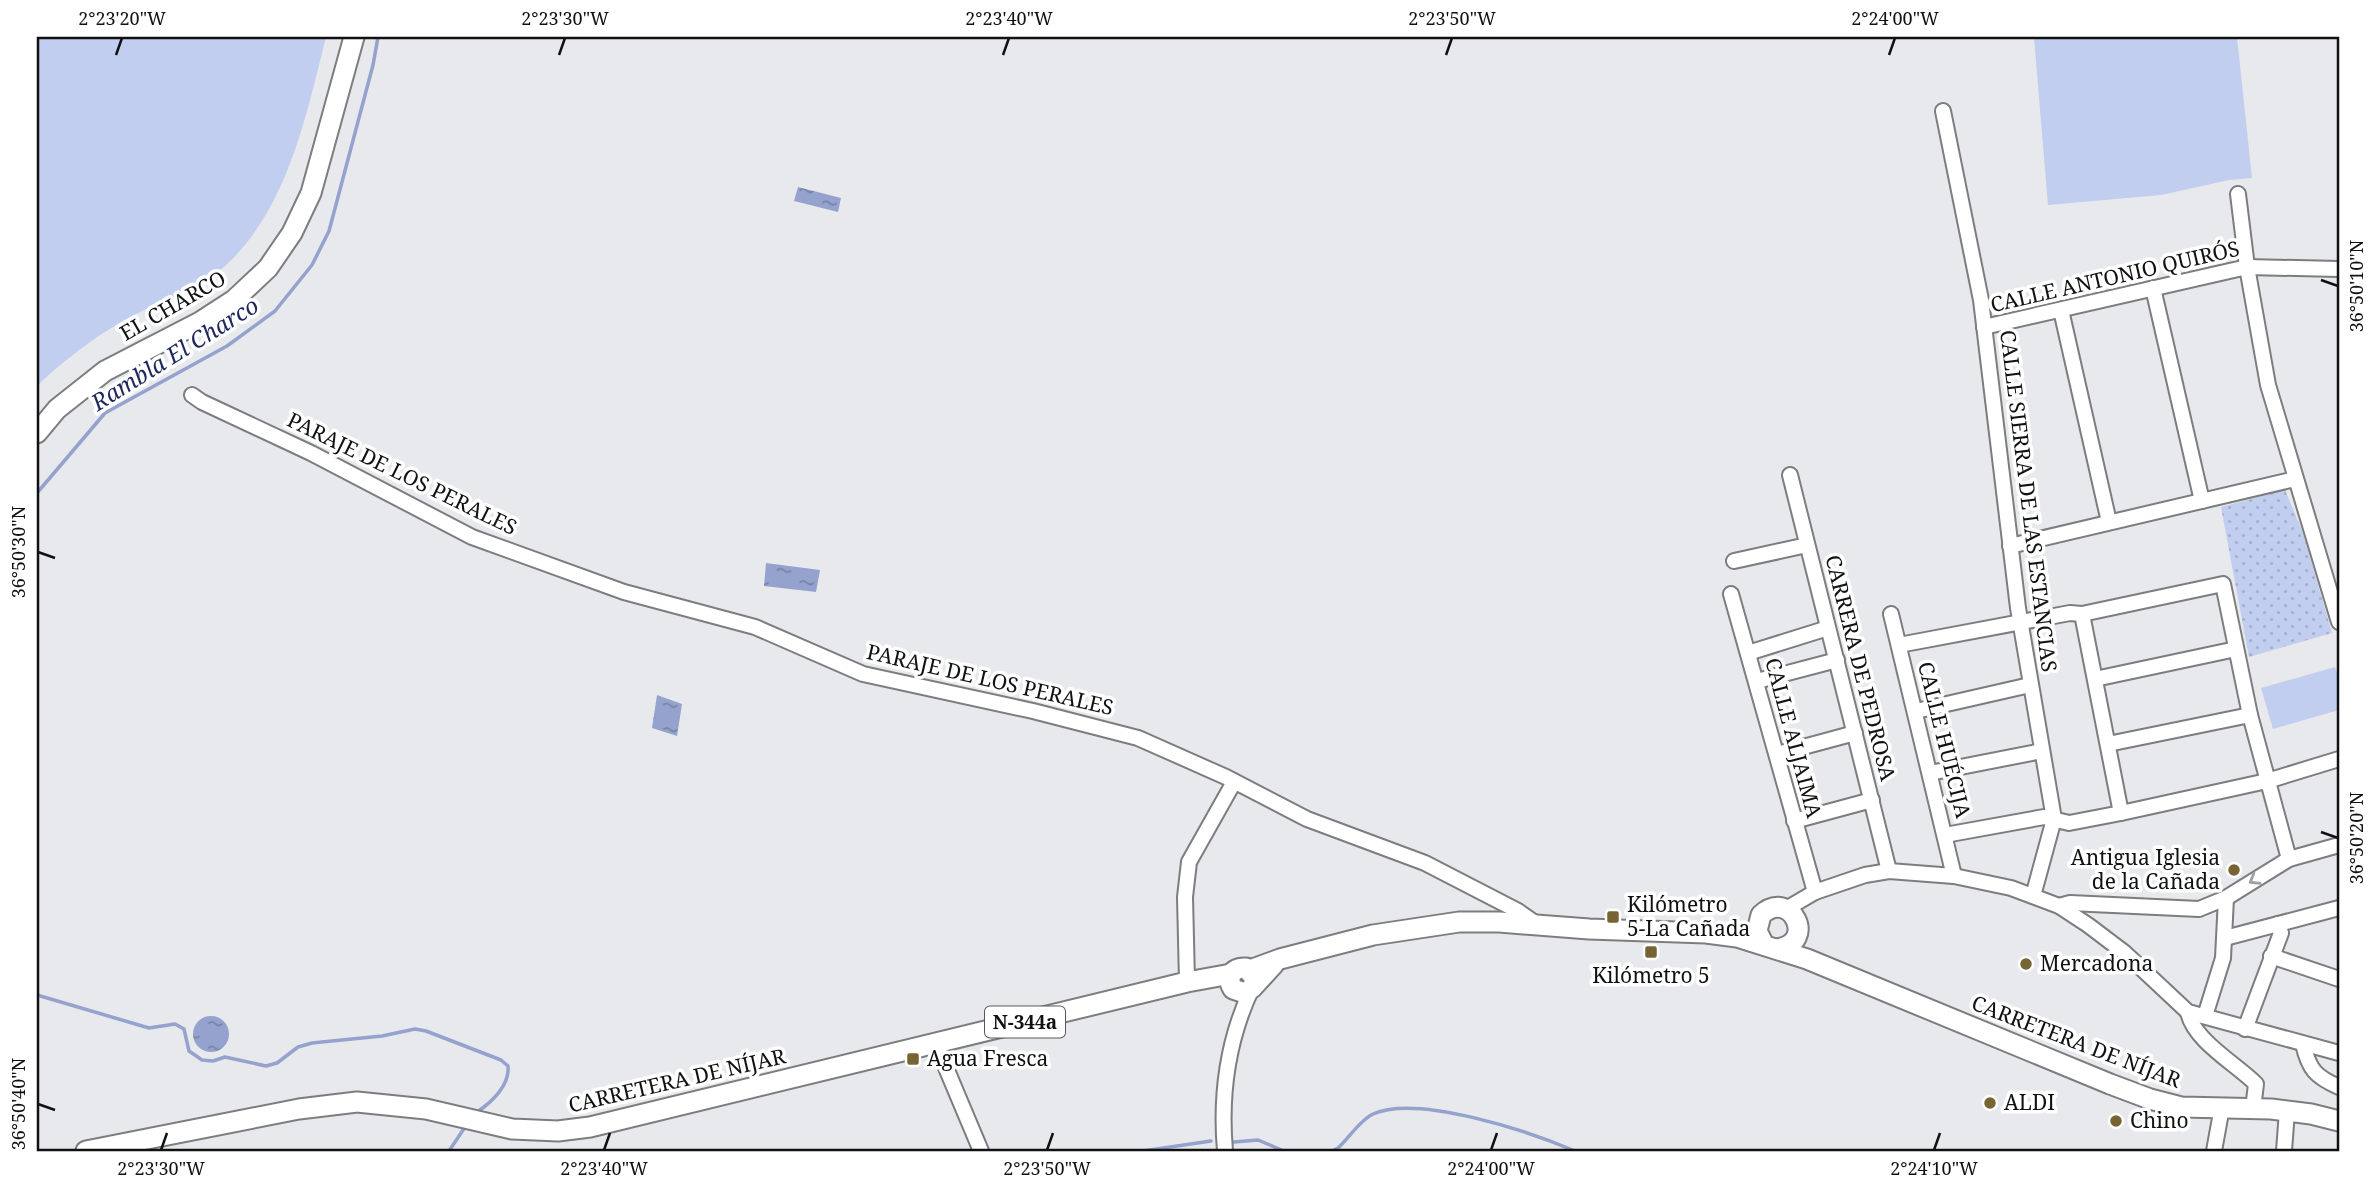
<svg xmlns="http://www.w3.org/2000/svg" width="2376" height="1188" viewBox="0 0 2376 1188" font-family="'Noto Serif',serif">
<defs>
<pattern id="park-dots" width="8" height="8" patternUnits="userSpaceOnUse" patternTransform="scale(1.75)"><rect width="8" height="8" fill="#c2ceef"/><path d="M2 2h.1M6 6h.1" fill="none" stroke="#a6b0cc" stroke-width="1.8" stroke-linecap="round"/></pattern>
<pattern id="water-ripples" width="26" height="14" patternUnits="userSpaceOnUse" patternTransform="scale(1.75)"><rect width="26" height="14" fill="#94a2cd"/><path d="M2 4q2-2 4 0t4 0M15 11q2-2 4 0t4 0" fill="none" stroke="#7783a5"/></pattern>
</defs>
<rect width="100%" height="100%" fill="#e8e9ec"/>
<g fill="#c2ceef">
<path d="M37,37H326C303,128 282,237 194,289C176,299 155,304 136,314C105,329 61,362 37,386Z"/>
<path d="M2034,37H2237L2252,178L2229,180L2161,195L2048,205Z"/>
<path d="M2335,667L2339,679V710L2273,729L2261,688Z"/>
</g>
<path fill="url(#park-dots)" d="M2285,490L2303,533L2332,633L2249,657L2221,507Z"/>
<g fill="url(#water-ripples)">
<path d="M798,187L841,198L838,212L794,201Z"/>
<path d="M766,563L820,570L816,592L764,586Z"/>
<path d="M657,695L682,704L677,736L652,728Z"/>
<circle cx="211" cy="1034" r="18"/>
</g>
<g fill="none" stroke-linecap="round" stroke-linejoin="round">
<g stroke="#94a2cd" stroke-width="3.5">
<path d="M37,493L105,413L227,346L275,311L312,265L329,231L373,65L378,37"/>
<path d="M37,995L149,1028L175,1024L184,1029L189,1051L202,1060L213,1061L225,1057L266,1066L277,1063L298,1047L312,1043L382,1036L415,1029L426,1031L501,1060L508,1066C510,1085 492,1102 477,1112"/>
<path d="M1234,1142L1258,1140L1284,1151"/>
<path d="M449,1151L465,1127"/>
<path d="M1143,1151L1211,1141"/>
<path d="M1332,1151L1338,1148C1349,1138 1360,1120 1373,1114C1418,1094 1531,1132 1575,1151"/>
</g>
<g stroke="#7c7d7f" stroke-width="18">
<g id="minor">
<path d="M1943,111L1981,300L2018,608L2054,819L2033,896"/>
<path d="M2238,194L2247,267L2268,385L2339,622"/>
<path d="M2153,288L2202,501"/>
<path d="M2061,310L2109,522"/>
<path d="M1984,327L2247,267L2339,269"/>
<path d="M192,395L202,402L311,453L472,537L624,592L755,627L863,674L1033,711L1138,738L1226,777L1307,819L1425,863L1518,911L1538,925"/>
<path d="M1790,475L1889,871"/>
<path d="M2010,546L2295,479"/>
<path d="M1734,561L1807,545"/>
<path d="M1731,594L1815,892"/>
<path d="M1891,614L1954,876"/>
<path d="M2082,614L2121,813"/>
<path d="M1899,645L2070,613L2082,614L2223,584L2250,715L2289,859"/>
<path d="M1748,653L1828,628"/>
<path d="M2095,679L2236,649"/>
<path d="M1757,681L1837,660"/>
<path d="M1916,711L2030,685"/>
<path d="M2108,744L2250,715"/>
<path d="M1777,754L1855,733"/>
<path d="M1930,773L2042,751"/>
<path d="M1794,821L1872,800"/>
<path d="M1945,835L2044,817L2069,823L2121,813L2267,781L2339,759"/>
<path d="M2059,906L2070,903L2199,909L2226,898L2289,859L2339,845"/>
<path d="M1786,909L1815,892L1865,875L1889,871L1954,876L2011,888L2059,906L2088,925L2125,953L2188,1012L2339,1053"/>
<path d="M2225,938L2339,908"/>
<path d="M2271,956L2339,979"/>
<path d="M1187,982L1185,897L1189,862L1234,782"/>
<path d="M2188,1012C2193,1040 2236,1064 2256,1084L2253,1109"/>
<path d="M2205,1016L2223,958L2226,898"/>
<path d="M2245,1029L2281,933L2278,924"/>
<path d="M936,1044L981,1151"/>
<path d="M2303,1044C2309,1070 2316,1077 2339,1087"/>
<path d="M1225,1151C1220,1094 1227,1041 1252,988"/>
<path d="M2214,1151L2222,1107"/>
<path d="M2284,1151L2287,1111"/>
</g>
</g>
<g stroke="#7c7d7f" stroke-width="23">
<g id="major">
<path d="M37,433L57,409L105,371L200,322L234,300L268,268L292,233L311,193L354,37"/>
<path d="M1763,943L1757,931L1761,915C1790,887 1819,943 1777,949"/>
<path d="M1250,970L1280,959L1373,935L1459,922H1499L1589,929L1706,933L1737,937L1807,959L2110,1084L2150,1099L2181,1107L2271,1109L2311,1114L2339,1121"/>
<path d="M1254,985V977L1246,968C1232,967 1226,978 1233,989L1245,993L1252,988L1274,964"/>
<path d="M86,1151L299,1109L357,1102L426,1109L512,1129L558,1131L590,1127L1187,982L1231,974"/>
</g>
</g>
<use href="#minor" stroke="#fff" stroke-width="14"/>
<use href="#major" stroke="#fff" stroke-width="19"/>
</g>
<defs><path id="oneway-chevron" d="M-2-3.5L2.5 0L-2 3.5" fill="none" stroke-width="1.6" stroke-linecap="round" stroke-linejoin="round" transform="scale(1.75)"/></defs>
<use stroke="#9fa0a0" href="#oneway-chevron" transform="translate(2254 880) rotate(149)"/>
<path fill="none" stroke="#101112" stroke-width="2.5" d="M116,55L122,38M559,55L565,38M1003,55L1009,38M1446,55L1452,38M1889,55L1895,38M2321,280L2338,286M38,552L55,558M2321,832L2338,838M38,1104L55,1110M161,1150L167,1133M604,1150L610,1133M1047,1150L1053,1133M1491,1150L1497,1133M1934,1150L1940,1133"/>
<g fill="#766433" stroke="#fff" stroke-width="2.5">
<circle cx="2234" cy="870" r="7"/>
<rect x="1606" y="910" width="14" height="14" rx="3.5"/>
<rect x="1644" y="945" width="14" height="14" rx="3.5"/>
<circle cx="2026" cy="964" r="7"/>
<rect x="906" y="1052" width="14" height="14" rx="3.5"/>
<circle cx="1990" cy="1103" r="7"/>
<circle cx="2116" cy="1121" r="7"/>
</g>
<g text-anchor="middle" stroke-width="7" stroke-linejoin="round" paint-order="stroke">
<rect fill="#fff" stroke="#585859" stroke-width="2" x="985" y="1006.5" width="80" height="31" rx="5"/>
<g font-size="19" font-weight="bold" fill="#101112">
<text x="1025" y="1029">N-344a</text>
</g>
<g font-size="21" fill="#101112" stroke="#fff">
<text transform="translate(2115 277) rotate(-13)" y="7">CALLE ANTONIO QUIRÓS</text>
<text transform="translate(173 306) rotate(-30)" y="7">EL CHARCO</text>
<text transform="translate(402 474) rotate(26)" y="7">PARAJE DE LOS PERALES</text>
<text transform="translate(2028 501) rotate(83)" y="7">CALLE SIERRA DE LAS ESTANCIAS</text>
<text transform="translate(1860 668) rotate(76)" y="7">CARRERA DE PEDROSA</text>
<text transform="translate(990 680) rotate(13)" y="7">PARAJE DE LOS PERALES</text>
<text transform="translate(1793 738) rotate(75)" y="7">CALLE ALJAIMA</text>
<text transform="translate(1944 740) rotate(76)" y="7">CALLE HUÉCIJA</text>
<text transform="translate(2076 1042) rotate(21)" y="7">CARRETERA DE NÍJAR</text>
<text transform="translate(677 1081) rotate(-13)" y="7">CARRETERA DE NÍJAR</text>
</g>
<g font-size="21" fill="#101112" stroke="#fff" text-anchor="start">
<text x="2220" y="865" text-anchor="end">Antigua Iglesia<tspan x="2220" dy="24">de la Cañada</tspan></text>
<text x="1627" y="912">Kilómetro<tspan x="1627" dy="24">5-La Cañada</tspan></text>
<text x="2040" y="971">Mercadona</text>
<text x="1651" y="983" text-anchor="middle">Kilómetro 5</text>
<text x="927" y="1066">Agua Fresca</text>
<text x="2004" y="1110">ALDI</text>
<text x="2130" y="1128">Chino</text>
</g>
<g font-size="23" font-style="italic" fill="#1c285d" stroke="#fff">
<text transform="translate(175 354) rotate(-32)" y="8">Rambla El Charco</text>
</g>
</g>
<rect width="2376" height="1188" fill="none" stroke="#ffffff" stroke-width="77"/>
<rect x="38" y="38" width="2300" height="1112" fill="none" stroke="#101112" stroke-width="2.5"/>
<g font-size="18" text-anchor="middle" fill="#101112">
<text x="122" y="25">2°23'20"W</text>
<text x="565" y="25">2°23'30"W</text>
<text x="1009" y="25">2°23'40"W</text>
<text x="1452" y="25">2°23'50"W</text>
<text x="1895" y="25">2°24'00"W</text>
<text transform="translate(2357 286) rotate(-90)" y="6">36°50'10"N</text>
<text transform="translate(19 552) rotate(-90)" y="6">36°50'30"N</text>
<text transform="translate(2357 838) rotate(-90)" y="6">36°50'20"N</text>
<text transform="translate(19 1104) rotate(-90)" y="6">36°50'40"N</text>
<text x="161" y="1175">2°23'30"W</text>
<text x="604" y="1175">2°23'40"W</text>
<text x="1047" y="1175">2°23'50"W</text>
<text x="1491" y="1175">2°24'00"W</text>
<text x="1934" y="1175">2°24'10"W</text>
</g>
</svg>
